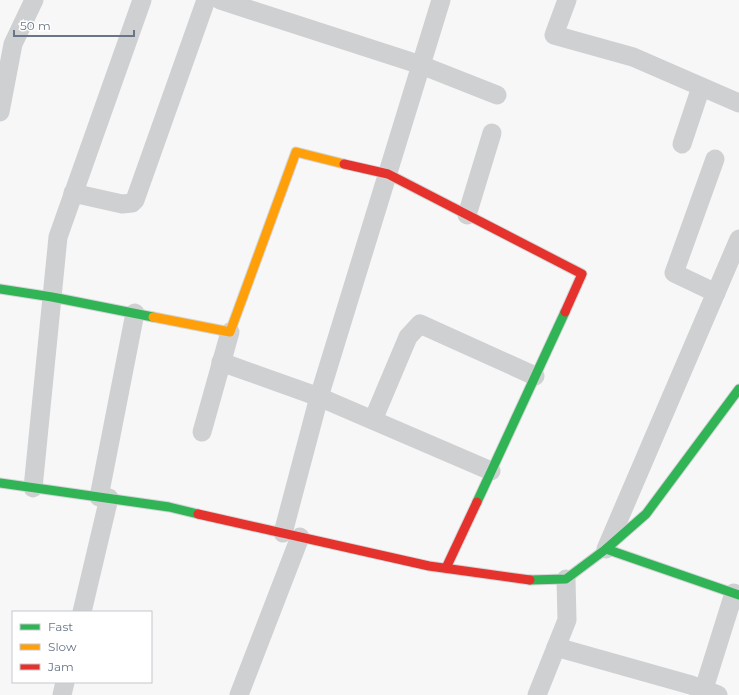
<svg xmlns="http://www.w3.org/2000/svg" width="739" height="695" viewBox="0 0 739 695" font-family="Montserrat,sans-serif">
<rect width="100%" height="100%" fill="#f7f7f7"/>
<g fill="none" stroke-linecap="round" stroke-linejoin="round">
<g stroke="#d4d5d6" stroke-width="11">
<g id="fast">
<path d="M0,289L52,297L153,317"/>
<path d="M0,483L169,507L198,514"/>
<path d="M477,502L565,312"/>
<path d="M606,549L739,595"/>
<path d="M530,580L566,579L606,549L646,514L739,389"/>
</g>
</g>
<g stroke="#d4d5d6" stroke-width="11">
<path id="slow" d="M153,317L230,332L296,152L344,164"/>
</g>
<g stroke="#d4d5d6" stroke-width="11">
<g id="jam">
<path d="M344,164L388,174L582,274L565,312"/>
<path d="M198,514L429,566L530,580"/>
<path d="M446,568L477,502"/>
</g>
</g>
<g stroke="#cfd0d2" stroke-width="19">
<path d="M220,0L421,65L497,95"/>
<path d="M567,0L554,35L633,57L739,103"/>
<path d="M0,112L13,44L34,0"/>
<path d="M682,144L701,87"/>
<path d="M715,159L674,273L716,293"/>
<path d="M73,193L122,204L132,203L135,200L206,0"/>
<path d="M467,215L492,133"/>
<path d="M221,362L319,397L491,471"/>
<path d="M373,420L408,337L420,324L535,376"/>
<path d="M202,432L230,332"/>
<path d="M33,488L58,237L142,0"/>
<path d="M99,497L135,313"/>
<path d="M283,533L319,397L441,0"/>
<path d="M606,549L739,239"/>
<path d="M82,612L109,498"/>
<path d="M556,647L691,685L718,695"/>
<path d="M62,695L65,682"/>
<path d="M239,695L300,537"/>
<path d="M537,695L567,620L566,579"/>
<path d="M702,695L734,593"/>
</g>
<use href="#fast" stroke="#30b455" stroke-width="9"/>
<use href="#slow" stroke="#ff9f0a" stroke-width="9"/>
<use href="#jam" stroke="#e5322d" stroke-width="9"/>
</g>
<rect x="12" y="611" width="140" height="72" fill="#ffffff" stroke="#c3c8cf"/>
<rect x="20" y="624" width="20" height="6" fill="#30b455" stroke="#c3c8cf"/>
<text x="48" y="631" font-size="12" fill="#687687">Fast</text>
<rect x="20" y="644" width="20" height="6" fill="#ff9f0a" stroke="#c3c8cf"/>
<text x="48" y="651" font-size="12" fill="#687687">Slow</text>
<rect x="20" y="664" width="20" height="6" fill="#e5322d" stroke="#c3c8cf"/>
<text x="48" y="671" font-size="12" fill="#687687">Jam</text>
<path d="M14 30v6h120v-6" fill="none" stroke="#687687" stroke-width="2"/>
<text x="20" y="30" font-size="12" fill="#687687" stroke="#ffffff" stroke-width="3" paint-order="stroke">50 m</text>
</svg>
